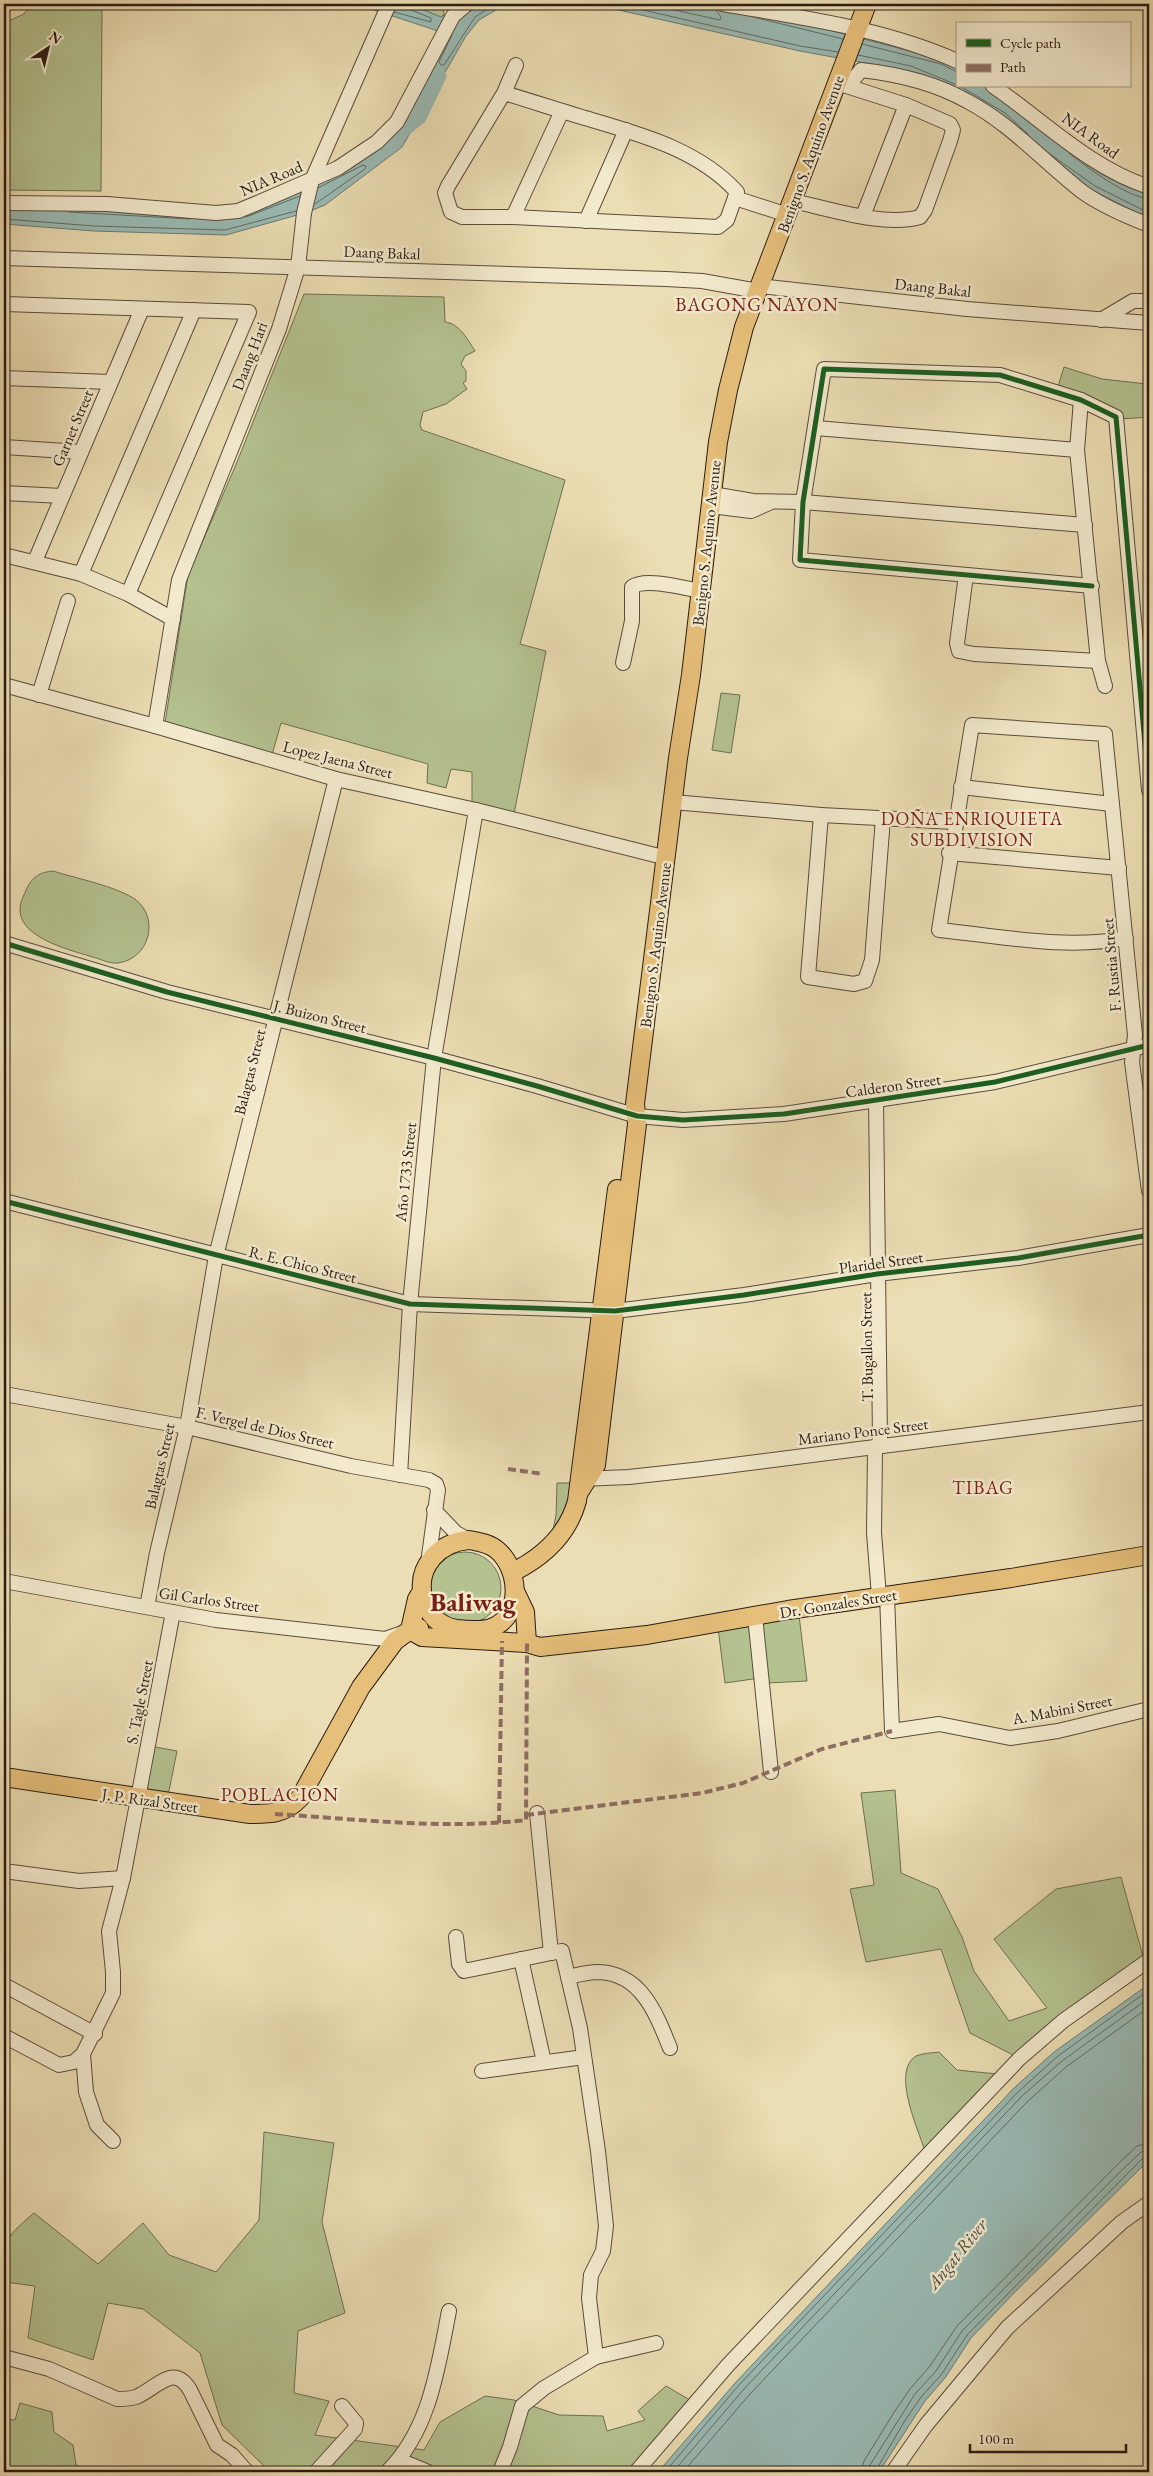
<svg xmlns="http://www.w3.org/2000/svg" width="1153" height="2476" viewBox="0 0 1153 2476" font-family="'EB Garamond',serif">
<rect width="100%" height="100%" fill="#ecdeb4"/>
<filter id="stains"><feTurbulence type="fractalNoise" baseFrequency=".004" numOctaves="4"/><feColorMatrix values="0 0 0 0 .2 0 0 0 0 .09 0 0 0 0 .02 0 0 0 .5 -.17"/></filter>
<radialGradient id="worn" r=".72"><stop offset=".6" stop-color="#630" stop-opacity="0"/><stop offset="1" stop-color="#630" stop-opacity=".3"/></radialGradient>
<g fill="#b4c290" stroke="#6f6f52">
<path d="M32,4H102L101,191L4,190L6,22L24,14Z"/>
<path d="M409,4H443L444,15L441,17Z"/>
<path d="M304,294L444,297L445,322C459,323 468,340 475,351L465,356L461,364L466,371V381L463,383L467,389L446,404L423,412L420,425L422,430L565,480L520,644L546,651L514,814L472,803V772L451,769L446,788L427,783L428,764L281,723L272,755L165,723L188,575L235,467Z"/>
<path d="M1064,367L1102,379L1147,384L1149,417L1120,419L1057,390Z"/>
<path d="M721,693L740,695L731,753L712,750Z"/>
<path d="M53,871C75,878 119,887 136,900C160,919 149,959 118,963C111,964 102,960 96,958C74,951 20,939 20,910C20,902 24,895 27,888C33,876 41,872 53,871Z"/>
<path d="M557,1483H573L561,1527L552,1535L556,1515Z"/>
<circle cx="465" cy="1588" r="36"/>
<path d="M799,1615L807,1681L767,1683V1677L725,1683L718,1628Z"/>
<path d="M150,1746L177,1751L168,1796L142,1792Z"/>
<path d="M895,1790L901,1873L938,1889L962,1937L974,1971L1009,2021L1047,2008L994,1939L1056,1889L1121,1877L1143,1956L1015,2056L970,2033L941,1949L866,1962L850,1889L874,1885L861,1793Z"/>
<path d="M939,2052L957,2070L997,2074L925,2151C918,2129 891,2071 916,2056C922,2053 933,2053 939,2052Z"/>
<path d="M264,2132L334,2143L322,2222L345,2313L298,2331L294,2393L329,2401L315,2435L424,2450L440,2422L485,2396L514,2400L559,2415L603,2416L607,2431L645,2420L638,2411L666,2386L690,2400L629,2472H265L264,2466L222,2425L200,2353L143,2309L108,2303L93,2360L28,2338L35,2286L5,2282L4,2286C4,2241 0,2242 34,2213L98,2264L143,2223L169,2255L216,2272L259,2220Z"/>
<path d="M20,2403L52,2412L54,2432L73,2445L76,2465L92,2472H4V2419L15,2420Z"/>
</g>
<g fill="#9abbb5" stroke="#6d7b75">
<path d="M356,4H409L441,17L444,15L458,20L471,4H506L479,20L466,36L402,147L325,205L308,212L226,235L94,231L4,224V205L223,215L380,146L438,31Z"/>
<path d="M592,4H715L806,24L944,60L957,69V86H984L1023,111L1117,180L1149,194V219L1092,190L940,83L909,71L800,51Z"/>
<path d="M1149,1984V2160L1014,2293L971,2338L945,2378L925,2401L879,2472H658L736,2382L1014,2088L1054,2052Z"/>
</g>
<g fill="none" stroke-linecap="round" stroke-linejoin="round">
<g stroke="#626c64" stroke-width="1">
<path d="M617,4L800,46L838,52"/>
<path d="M647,4L720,20L721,17L716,10L714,4"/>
<path d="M394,12L431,22V18L411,10L409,4"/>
<path d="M753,17L843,39"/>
<path d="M452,35L439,62L441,65H444L475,17L495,4"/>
<path d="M862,44L941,64L957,72"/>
<path d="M858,55L911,66L957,85"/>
<path d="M960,86L1005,113L1028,134"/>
<path d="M1069,153C1088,168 1125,196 1149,199"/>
<path d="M1050,154L1095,186L1149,213"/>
<path d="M315,204L365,169L366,166L363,165L318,188"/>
<path d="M69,212L190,219"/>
<path d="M246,217L300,196"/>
<path d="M4,219L94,226L225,230L296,211"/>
<path d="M665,2472L739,2385L1018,2092L1058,2056L1149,1990"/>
<path d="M673,2472L744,2389L1022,2096L1062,2061L1149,1998"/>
<path d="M683,2472L750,2394L1027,2102L1066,2067L1149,2007"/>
<path d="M861,2472L864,2461L893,2414L910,2389L930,2366L957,2326L1119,2163L1137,2146L1149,2143"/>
<path d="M869,2472L870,2465L915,2394L936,2371L962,2331L1124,2168L1141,2152L1149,2150"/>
<path d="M875,2472L904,2422L921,2397L941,2375L967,2335L1128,2173L1144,2157H1149"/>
</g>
<path stroke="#9abbb5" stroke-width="11" d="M405,131L421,118L441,76"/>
<g stroke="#5a4c3c" stroke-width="16">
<g id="minor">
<path d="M723,4C802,18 883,28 957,61"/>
<path d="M840,84L906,105"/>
<path d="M848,86L861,70C897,74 935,83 967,101C1011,124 1045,163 1084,193C1103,206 1128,217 1149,225"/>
<path d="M993,86C1044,121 1090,168 1149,187"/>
<path d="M504,93C531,101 558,110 585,118C639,134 698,149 737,192L727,220L718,227L513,217H462L451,212L445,193L448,186L504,93L516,65"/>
<path d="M735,198L788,215"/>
<path d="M793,201C830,209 884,227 920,217L925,210L950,141L953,130L950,124L906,105L863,216"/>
<path d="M4,203L107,204L216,213L238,211L255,204L338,168L377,142L397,122L453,16L467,4"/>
<path d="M513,217L562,111"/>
<path d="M586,221L626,130"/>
<path d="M4,258L666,279L702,281L758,291"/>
<path d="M760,286L967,309L1149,323"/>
<path d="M4,304L249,312L128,594L81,574L4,555"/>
<path d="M1101,320L1133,301H1149"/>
<path d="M4,378L110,382"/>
<path d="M1081,400L1077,450L1098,661L1105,686"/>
<path d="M816,428L1077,450"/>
<path d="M4,447L81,452"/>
<path d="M4,493L62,496"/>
<path d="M712,494L753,501L803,502L1085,525"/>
<path d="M711,506L751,511L769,503"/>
<path d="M35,561L142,309"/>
<path d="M81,574L194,310"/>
<path d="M966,575L957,643L959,651L974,654L1098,661"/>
<path d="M1092,586L800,560L803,502L824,369L1000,375L1081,400L1116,417L1149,790"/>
<path d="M128,594L173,619"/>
<path d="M623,663L632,621V587C645,577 684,588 700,591"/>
<path d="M4,685L155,726L336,779L476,810L667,858"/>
<path d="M39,695L68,601"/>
<path d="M155,726L179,580L279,329L298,267L304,213L312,180L389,4"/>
<path d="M961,787L1112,804"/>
<path d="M673,802L821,815L955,822"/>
<path d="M821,815L808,977L854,984L865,981L872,960L883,818"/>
<path d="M949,853L1119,868"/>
<path d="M1126,938C1065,950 1000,936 939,930L972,725L1105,734L1135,1035L1132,1062L1149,1191"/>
<path d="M4,943L167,992L434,1058L537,1086L637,1116L683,1120L784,1114L995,1082L1149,1045"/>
<path d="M876,1099L880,1440L875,1452L874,1533L879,1596"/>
<path d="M4,1201L410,1304L615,1311L744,1295L877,1274L1018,1258L1149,1235"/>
<path d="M4,1394L187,1427L351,1466L429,1480L436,1484L438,1490L428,1563"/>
<path d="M400,1475L410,1304L434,1058L476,810"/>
<path d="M581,1479L629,1477L702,1469L1149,1412"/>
<path d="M434,1510L456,1533L469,1540"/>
<path d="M4,1581L216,1620L385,1639L402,1633"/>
<path d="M887,1595L892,1731L939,1724L1010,1738L1058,1731L1149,1709"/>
<path d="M147,1607L157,1553L187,1427L216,1256L336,779"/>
<path d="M755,1616L771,1772"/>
<path d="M537,1813L551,1953L562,1951L580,2028L598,2151L606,2226L603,2251L591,2275L589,2298L596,2357"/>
<path d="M4,1871L79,1881L123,1878"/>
<path d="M456,1937L459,1964L464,1971L551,1953"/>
<path d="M521,1959L544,2062"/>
<path d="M568,1977C577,1975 588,1972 598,1972C641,1973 656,2013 670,2048"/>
<path d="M4,1985L95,2034"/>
<path d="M4,2036L59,2065L74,2062L83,2054L113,1993V1972L109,1931L123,1878L173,1612"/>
<path d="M83,2054L86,2092L97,2125L113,2141"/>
<path d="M482,2071L584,2057"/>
<path d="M4,2357L49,2369L117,2399C124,2399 130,2399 136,2397C156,2389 173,2362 190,2390L217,2445L232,2455L247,2472"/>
<path d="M399,2460L428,2472"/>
<path d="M316,2472L355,2429L356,2423L342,2406"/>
<path d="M387,2472C430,2430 438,2367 449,2311"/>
<path d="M500,2472L510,2447L522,2406L544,2388L596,2357L656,2343"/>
<path d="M636,2472L728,2365L1019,2059L1063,2021L1149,1960"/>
<path d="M893,2472L926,2425L1007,2328L1122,2222L1149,2203"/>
</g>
</g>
<g stroke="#2a1c14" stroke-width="20">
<g id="major">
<path d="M578,1494L596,1465L637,1124L635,1104L678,758L691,675L718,442L728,390L744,327L867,4"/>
<path d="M469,1540C479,1542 489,1543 497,1550C519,1568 524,1616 491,1628C481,1631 468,1630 457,1629C440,1627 427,1614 423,1597C416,1566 440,1542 469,1540Z"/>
<path d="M513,1572C543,1557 568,1534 577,1501L617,1189"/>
<path d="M515,1591L525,1612L527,1643"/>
<path d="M410,1630L422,1637L527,1643L540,1647L647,1635L788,1610L1011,1578L1149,1555"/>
<path d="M410,1630L417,1599L422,1591"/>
<path d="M4,1777L250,1814C270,1814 285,1814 300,1798L361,1687L395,1641L410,1630L419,1628"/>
</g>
</g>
<use href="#minor" stroke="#f3eace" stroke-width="14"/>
<use href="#major" stroke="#e6bf7a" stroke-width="18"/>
<g stroke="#8d6e63" stroke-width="4" stroke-dasharray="8 4" stroke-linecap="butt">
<path d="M508,1469L543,1474"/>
<path d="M275,1814C358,1819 443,1830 526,1820L527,1643"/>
<path d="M526,1815L702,1793L743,1783L822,1749L892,1731"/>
<path d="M499,1823L502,1641"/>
</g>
<g stroke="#f3eace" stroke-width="8">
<g id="cycleway">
<path d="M1092,586L800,560L803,502L824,369L1000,375L1081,400L1116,417L1149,790"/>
<path d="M4,943L167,992L434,1058L537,1086L637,1116L683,1120L784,1114L995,1082L1149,1045"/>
<path d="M4,1201L410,1304L615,1311L744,1295L877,1274L1018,1258L1149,1235"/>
</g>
</g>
<use href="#cycleway" stroke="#1b5e20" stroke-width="5"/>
</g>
<g text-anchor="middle" stroke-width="5" stroke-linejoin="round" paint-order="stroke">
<g font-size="16" fill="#2a1c14" stroke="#f3eace">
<text transform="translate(1091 135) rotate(36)" y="6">NIA Road</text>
<text transform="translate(810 154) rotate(-70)" y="6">Benigno S. Aquino Avenue</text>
<text transform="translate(271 178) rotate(-23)" y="6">NIA Road</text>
<text transform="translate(382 252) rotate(2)" y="6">Daang Bakal</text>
<text transform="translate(933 287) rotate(6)" y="6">Daang Bakal</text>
<text transform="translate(249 356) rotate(-69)" y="6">Daang Hari</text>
<text transform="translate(72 428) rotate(-67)" y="6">Garnet Street</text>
<text transform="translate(706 543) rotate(-84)" y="6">Benigno S. Aquino Avenue</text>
<text transform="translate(338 759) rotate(14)" y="6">Lopez Jaena Street</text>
<text transform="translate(655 945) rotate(-83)" y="6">Benigno S. Aquino Avenue</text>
<text transform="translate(1111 965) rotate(-95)" y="6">F. Rustia Street</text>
<text transform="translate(320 1016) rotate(14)" y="6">J. Buizon Street</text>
<text transform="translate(249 1072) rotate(-76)" y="6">Balagtas Street</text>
<text transform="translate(893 1085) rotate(-8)" y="6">Calderon Street</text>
<text transform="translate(405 1172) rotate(-84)" y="6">Año 1733 Street</text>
<text transform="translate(881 1262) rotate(-8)" y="6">Plaridel Street</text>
<text transform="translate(303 1264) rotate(14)" y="6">R. E. Chico Street</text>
<text transform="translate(866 1347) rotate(-91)" y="6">T. Bugallon Street</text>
<text transform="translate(265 1427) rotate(13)" y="6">F. Vergel de Dios Street</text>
<text transform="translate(863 1431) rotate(-7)" y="6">Mariano Ponce Street</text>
<text transform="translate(159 1466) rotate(-77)" y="6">Balagtas Street</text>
<text transform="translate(209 1599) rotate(8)" y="6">Gil Carlos Street</text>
<text transform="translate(838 1603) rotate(-9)" y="6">Dr. Gonzales Street</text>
<text transform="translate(139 1702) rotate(-79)" y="6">S. Tagle Street</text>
<text transform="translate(1062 1709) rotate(-11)" y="6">A. Mabini Street</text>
<text transform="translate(150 1800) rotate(8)" y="6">J. P. Rizal Street</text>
</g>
<g font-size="18" letter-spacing="1" fill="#7a1f14" stroke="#f3eace">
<text x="972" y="825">DOÑA ENRIQUIETA<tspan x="972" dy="21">SUBDIVISION</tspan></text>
</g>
<g font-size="18" font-style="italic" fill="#4c4c44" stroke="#f3eace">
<text transform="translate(957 2254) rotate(-51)" y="6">Angat River</text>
</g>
<g font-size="19" letter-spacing="1" fill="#7a1f14" stroke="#f3eace">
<text x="757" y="311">BAGONG NAYON</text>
<text x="983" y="1494">TIBAG</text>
<text x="280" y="1801">POBLACION</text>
</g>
<g font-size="26" font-weight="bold" fill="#7a1f14" stroke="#f3eace">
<text x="473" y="1611">Baliwag</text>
</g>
</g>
<rect width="1153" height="2476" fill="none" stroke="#ecdeb4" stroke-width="20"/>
<rect x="5" y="5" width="1143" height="2466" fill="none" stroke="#2a1c14" stroke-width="2.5"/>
<rect x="10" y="10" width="1133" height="2456" fill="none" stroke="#2a1c14"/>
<rect x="956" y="22" width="175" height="65" fill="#f3eace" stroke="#a39884"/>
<rect x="966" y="39" width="25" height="8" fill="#1b5e20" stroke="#a39884"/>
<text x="1000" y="48" font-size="15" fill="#2a1c14">Cycle path</text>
<rect x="966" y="64" width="25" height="8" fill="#8d6e63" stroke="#a39884"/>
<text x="1000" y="72" font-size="15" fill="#2a1c14">Path</text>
<g transform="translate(48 48) rotate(35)" stroke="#f3eace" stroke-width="4" paint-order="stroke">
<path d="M0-4L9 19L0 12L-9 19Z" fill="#2a1c14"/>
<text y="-8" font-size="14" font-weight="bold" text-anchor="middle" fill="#2a1c14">N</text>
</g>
<path d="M970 2444v8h156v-8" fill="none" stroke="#2a1c14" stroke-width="2.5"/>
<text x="978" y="2444" font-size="15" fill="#2a1c14" stroke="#f3eace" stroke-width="4" paint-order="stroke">100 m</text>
<rect width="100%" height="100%" filter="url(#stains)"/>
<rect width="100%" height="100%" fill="url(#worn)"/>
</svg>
